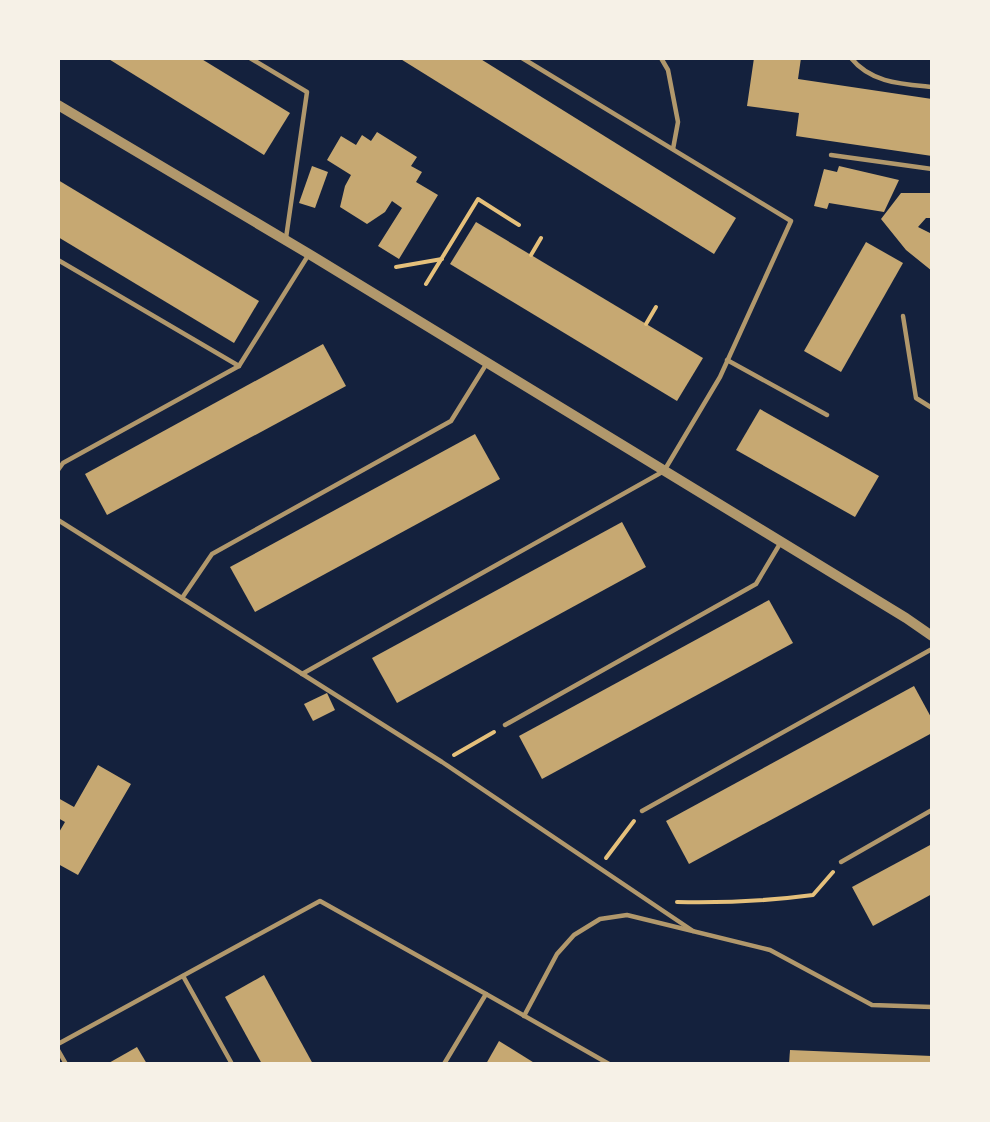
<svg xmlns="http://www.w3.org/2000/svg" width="990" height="1122" viewBox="0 0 990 1122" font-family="'PT Sans',sans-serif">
<rect width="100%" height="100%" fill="#14213d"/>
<g fill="#c6a872">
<path d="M107,58H200L290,113L264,155Z"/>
<path d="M399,58H479L736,218L714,254Z"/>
<path d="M754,58H801L798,79L932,99V156L796,136L799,113L747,106Z"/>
<path d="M377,132L417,157L411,166L422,172L416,182L438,195L399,259L378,246L402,208L392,201L385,212L367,224L340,207L345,186L351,175L327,160L341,136L356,145L362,135L371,141Z"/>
<path d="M312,166L328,172L315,208L299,203Z"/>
<path d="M839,166L899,180L884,212L829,203L827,209L814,206L824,169L837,172Z"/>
<path d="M58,180L259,301L234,343L58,237Z"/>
<path d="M901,193H932V218H926L918,227L932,234V271L906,250L881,219Z"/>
<path d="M476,222L703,358L677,401L450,264Z"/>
<path d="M866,242L903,263L841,372L804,351Z"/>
<path d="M323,344L346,386L107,515L85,474Z"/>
<path d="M760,409L879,476L855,517L736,450Z"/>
<path d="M475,434L500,479L255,612L230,567Z"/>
<path d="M622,522L646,567L397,703L372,658Z"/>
<path d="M769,600L793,643L542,779L519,736Z"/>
<path d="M914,686L932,719V733L689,864L666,821Z"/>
<path d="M327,693L335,710L313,721L304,704Z"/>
<path d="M98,765L131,784L78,875L58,864V834L65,822L58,818V798L74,807Z"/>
<path d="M932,844V894L873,926L852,887Z"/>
<path d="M264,975L313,1064H262L225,997Z"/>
<path d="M499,1041L536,1064H486Z"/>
<path d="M137,1047L147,1064H107Z"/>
<path d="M790,1050L932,1056V1064H789Z"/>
</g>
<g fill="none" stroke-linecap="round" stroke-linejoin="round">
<g stroke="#e5c07b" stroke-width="4">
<path d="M531,255L541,238"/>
<path d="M396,267L442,259"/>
<path d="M426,284L478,199L519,225"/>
<path d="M646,324L656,307"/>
<path d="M454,755L494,732"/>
<path d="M606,858L634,821"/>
<path d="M677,902C723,903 768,901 813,895L833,872"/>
</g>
<g stroke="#b1986c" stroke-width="4.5">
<path d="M250,58L307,92L286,238"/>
<path d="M661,58L668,70L678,122L673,149"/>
<path d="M851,58C871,83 902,84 932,87"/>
<path d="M831,155L932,169"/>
<path d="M58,260L239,366"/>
<path d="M903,316L916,398L932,408"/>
<path d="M727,360L827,415"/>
<path d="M58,470L63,463L239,366L309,254"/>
<path d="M58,520L442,762L693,931"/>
<path d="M182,598L212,554L451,421L487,363"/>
<path d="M302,674L664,471L720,377L791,221L522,58"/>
<path d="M505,725L756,584L781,542"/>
<path d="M642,811L932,649"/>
<path d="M841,862L932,810"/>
<path d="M183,976L232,1064"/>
<path d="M524,1016L557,954L574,935L600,919L627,915L770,950L872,1005L932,1007"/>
<path d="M58,1044L320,901L486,994"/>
<path d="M58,1050L66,1064"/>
<path d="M444,1064L486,994L609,1064"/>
</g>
<path stroke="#b1986c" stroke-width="10" d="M58,105L309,254L906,618L932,636"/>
</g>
<rect width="990" height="1122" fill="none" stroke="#f6f1e7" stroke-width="120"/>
</svg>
